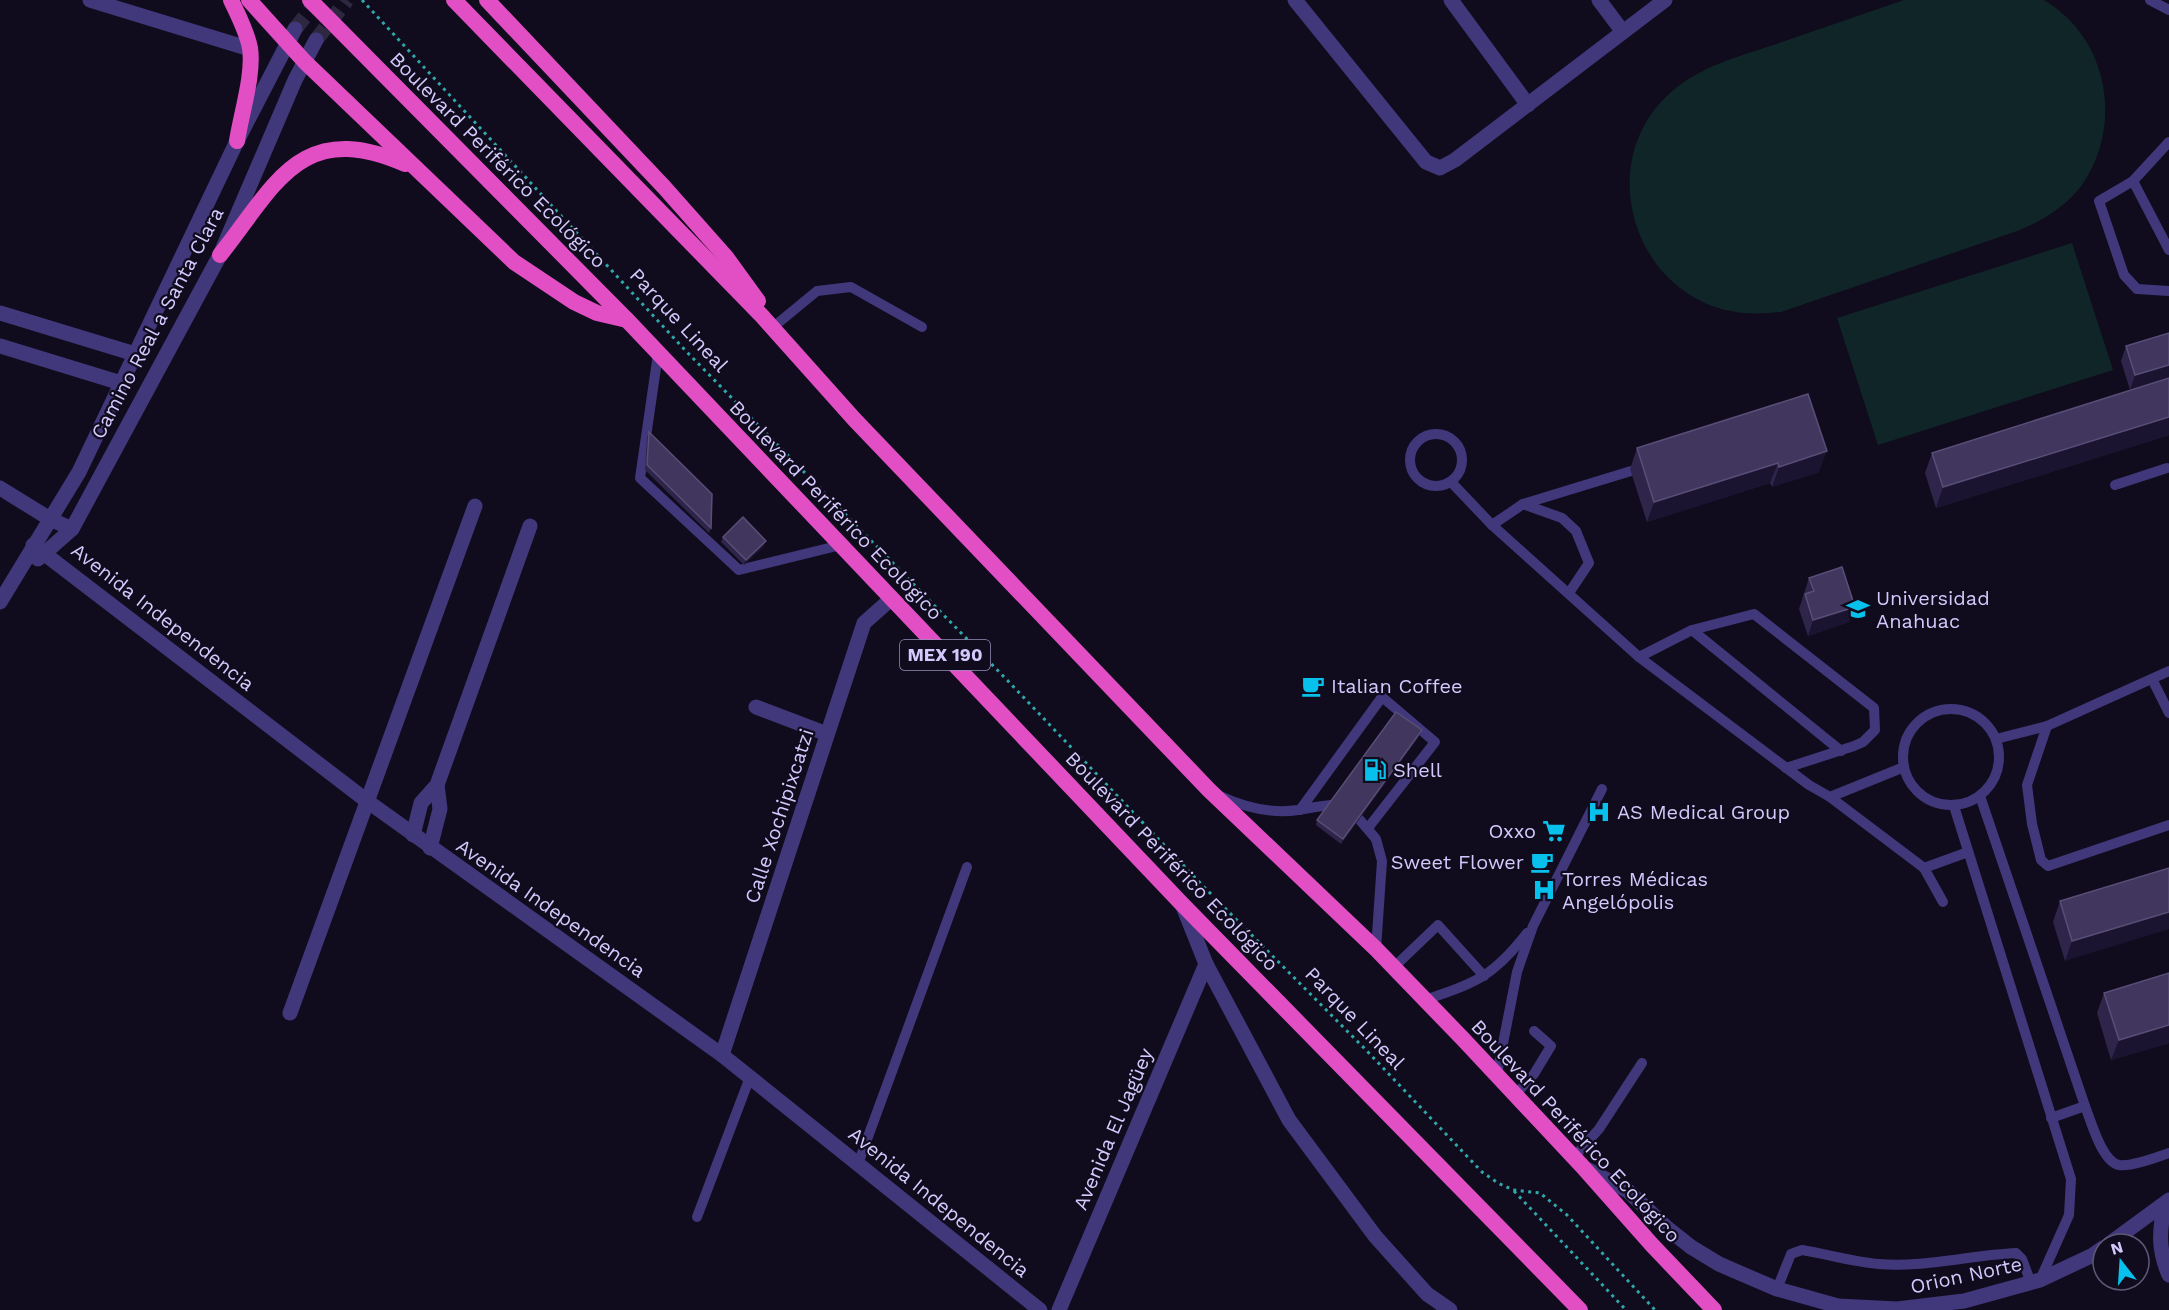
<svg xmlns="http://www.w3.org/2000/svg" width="2169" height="1310" viewBox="0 0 2169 1310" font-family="'Work Sans',sans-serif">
<rect width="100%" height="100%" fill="#100c1d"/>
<g fill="#0f2527">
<path d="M1904,0H2044C2108,38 2124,124 2082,185C2066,206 2044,220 2020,230L1781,312C1755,315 1729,314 1705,303C1625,267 1602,155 1669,94C1699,66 1741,56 1779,43C1821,29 1862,14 1904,0Z"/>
<path d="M2072,243L2113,370L1878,445L1837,318Z"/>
</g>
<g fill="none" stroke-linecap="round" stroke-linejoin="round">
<g stroke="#2d283f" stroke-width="15" stroke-dasharray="15 8" stroke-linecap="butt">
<path d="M295,29L318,0"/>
<path d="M316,40L347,0"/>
</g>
<g stroke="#30a7ab" stroke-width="3" stroke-dasharray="3 4.5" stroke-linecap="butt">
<path d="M362,0L684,349L1008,681L1204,887L1366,1050L1482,1172L1498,1183L1513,1190L1540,1193L1567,1215L1655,1310"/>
<path d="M1514,1191L1626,1310"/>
</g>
<g stroke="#41387b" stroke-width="10">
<path d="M2150,0L2169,10"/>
<path d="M2133,181L2169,142"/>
<path d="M2169,250L2133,181L2099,201L2124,275L2137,289L2169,291"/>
<path d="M772,328L817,291L851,287L922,327"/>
<path d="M658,354L640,478L739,570L841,545"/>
<circle cx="1436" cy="460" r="26"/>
<path d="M1452,483L1492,525L1639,657L1809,785L1830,797L1904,767"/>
<path d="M2115,485L2167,468"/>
<path d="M1523,504L1562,518L1576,531L1589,563L1569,593"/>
<path d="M1492,525L1523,504L1631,471"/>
<path d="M1692,630L1841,751"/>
<path d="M1639,657L1692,630L1754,614L1874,708L1875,730L1863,742L1854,746L1786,768"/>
<path d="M2152,679L2169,713"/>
<circle cx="1951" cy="757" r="48"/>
<path d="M2047,726L2027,785L2032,824L2041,860L2048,866L2169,825"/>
<path d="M1996,739L2047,726L2169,671"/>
<path d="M1220,796C1244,807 1272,814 1298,810C1309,808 1320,806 1331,805"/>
<path d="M1980,796L2085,1106C2091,1121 2102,1162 2119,1165C2132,1167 2157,1157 2169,1153"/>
<path d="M1830,797L1924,868L1943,902"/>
<path d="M1954,806L2071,1179L2069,1215L2040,1280"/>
<path d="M1300,810L1382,697L1435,742L1368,828"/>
<path d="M1359,819L1376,839L1382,861L1376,949"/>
<path d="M1924,868L1968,852"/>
<path d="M1393,968L1438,925L1484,976"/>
<path d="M1425,1000C1475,983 1493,977 1527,933"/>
<path d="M1497,1074L1517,972L1533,926L1602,789"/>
<path d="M1516,1094L1534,1074L1551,1046L1534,1031"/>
<path d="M2051,1118L2085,1106"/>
<path d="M1574,1157L1599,1129L1642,1063"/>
<path d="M858,1164L967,867"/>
<path d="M697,1217L750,1077"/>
<path d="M1777,1289L1791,1254L1802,1250C1827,1254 1853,1262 1879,1264C1921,1268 1972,1255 2016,1253L2022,1259L2031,1283"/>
</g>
<g stroke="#41387b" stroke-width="15">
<path d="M90,0L250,49"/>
<path d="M1295,0L1426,162L1440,168L1455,160L1665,0"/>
<path d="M1451,0L1528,105"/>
<path d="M1599,0L1623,32"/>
<path d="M0,313L135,354"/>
<path d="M0,346L121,383"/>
<path d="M0,488L50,519L72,529"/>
<path d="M33,545L367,801L722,1055L1040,1310"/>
<path d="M38,559L72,529L220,255L295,80L316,40"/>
<path d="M0,602L79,472L237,141L295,29"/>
<path d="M756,707L827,734"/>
<path d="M413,835L421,803L437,785L530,526"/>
<path d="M430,848L440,809L437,785"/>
<path d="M290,1013L475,506"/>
<path d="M722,1055L864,623L891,599"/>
<path d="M1059,1310L1206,964"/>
</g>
<g stroke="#41387b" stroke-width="15">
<path d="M1182,904L1206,964L1289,1120L1375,1236L1427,1294L1450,1310"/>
<path d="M1587,1169L1628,1191L1667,1228L1691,1247L1719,1264L1777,1289L1838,1306L1897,1309L1964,1301L2040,1280L2093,1255L2103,1248"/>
<path d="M2165,1204C2159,1230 2158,1250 2169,1275"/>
<path d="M2109,1244L2169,1200"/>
</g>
<g stroke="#e24ec4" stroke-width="16">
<path d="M231,0C238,15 247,32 250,48C254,75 241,114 237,141"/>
<path d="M249,0L305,62L514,262L574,302L597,313L627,320"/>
<path d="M310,0L627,320L1182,904L1580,1310"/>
<path d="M454,0L762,316L854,419L1209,790L1376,949L1463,1039L1582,1166L1652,1245L1714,1310"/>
<path d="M487,0L664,187L726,257L758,301"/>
<path d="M220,255C275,186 300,118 405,164"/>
</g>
</g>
<g fill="#2f254a">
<path d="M2169,333L2130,390L2121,361L2126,346Z"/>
<path d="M2169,378V435L1936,508L1925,473L1932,453Z"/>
<path d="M1808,394L1819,472L1772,487L1770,483L1647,522L1630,469L1637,448Z"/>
<path d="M649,432L711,528L709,533L645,470L647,437Z"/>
<path d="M723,537L764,546L744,565L721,542Z"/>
<path d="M1809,578L1849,622L1808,636L1799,609Z"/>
<path d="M1420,735L1341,844L1316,825L1317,820Z"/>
<path d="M2169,868L2065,961L2053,922L2060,901Z"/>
<path d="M2169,973V1043L2111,1060L2097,1013L2104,993Z"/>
</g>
<g fill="#1b1430">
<path d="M2169,365V378L2130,390L2135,375Z"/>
<path d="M2169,417V435L1936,508L1943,487Z"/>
<path d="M1827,451L1819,472L1772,487L1779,467Z"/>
<path d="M1778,463L1770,483L1647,522L1654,502Z"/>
<path d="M766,541L764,546L744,565L746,560Z"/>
<path d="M1855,607L1849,622L1808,636L1813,620Z"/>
<path d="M1422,730L1420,735L1341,844L1343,839Z"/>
<path d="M2169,912V929L2065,961L2072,941Z"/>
<path d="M2169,1025V1043L2111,1060L2119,1040Z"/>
</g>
<g fill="#41375e" stroke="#584e77" stroke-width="1.5">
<path d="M2169,333V365L2135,375L2126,346Z"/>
<path d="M2169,378V417L1943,487L1932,453Z"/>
<path d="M1808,394L1827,451L1779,467L1778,463L1654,502L1637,448Z"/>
<path d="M649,432L712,494L711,528L647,465Z"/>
<path d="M743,517L766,541L746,560L723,537Z"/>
<path d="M1842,567L1855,607L1813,620L1805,594L1814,591L1809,578Z"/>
<path d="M1396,712L1422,730L1343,839L1317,820Z"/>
<path d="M2169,868V912L2072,941L2060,901Z"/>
<path d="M2169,973V1025L2119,1040L2104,993Z"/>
</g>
<defs>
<g id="university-bare" transform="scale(1.8)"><path d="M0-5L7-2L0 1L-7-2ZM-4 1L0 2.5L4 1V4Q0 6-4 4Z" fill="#07c1ec" stroke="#100c1d" stroke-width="2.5" paint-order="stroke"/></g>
<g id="cafe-bare" transform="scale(1.8)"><path d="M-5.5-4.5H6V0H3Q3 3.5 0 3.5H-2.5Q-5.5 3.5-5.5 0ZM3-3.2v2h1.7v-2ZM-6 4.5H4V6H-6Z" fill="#07c1ec" stroke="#100c1d" stroke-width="2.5" paint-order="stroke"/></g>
<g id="fuel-bare" transform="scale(1.8)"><path d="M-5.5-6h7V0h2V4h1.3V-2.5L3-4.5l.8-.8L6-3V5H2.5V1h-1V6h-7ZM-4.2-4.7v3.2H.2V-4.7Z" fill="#07c1ec" stroke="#100c1d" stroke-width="2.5" paint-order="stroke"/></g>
<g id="hospital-bare" transform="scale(1.8)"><path d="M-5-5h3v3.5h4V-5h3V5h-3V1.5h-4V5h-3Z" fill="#07c1ec" stroke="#100c1d" stroke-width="2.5" paint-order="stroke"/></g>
<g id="supermarket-bare" transform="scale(1.8)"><path d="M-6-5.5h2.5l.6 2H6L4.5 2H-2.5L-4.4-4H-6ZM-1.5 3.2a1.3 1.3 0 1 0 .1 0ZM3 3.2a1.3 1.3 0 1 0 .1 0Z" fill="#07c1ec" stroke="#100c1d" stroke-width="2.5" paint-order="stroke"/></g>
</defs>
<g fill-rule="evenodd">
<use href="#university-bare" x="1858" y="609"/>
<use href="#cafe-bare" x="1313" y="686"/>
<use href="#fuel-bare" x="1375" y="770"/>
<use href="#hospital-bare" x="1599" y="812"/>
<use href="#supermarket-bare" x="1554" y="831"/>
<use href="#cafe-bare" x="1542" y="862"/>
<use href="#hospital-bare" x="1544" y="890"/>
</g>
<g text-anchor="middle" stroke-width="4.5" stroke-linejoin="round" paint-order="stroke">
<rect fill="#100c1d" stroke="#9990ba" stroke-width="1.5" x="900" y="640" width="90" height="30" rx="4.5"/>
<g font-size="18" font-weight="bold" fill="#d4c9fd">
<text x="945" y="661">MEX 190</text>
</g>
<g font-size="20" fill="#d4c9fd" stroke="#100c1d">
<text transform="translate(498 160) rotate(45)" y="7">Boulevard Periférico Ecológico</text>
<text transform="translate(679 320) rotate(47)" y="7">Parque Lineal</text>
<text transform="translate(157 323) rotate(-62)" y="7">Camino Real a Santa Clara</text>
<text transform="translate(836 510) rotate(46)" y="7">Boulevard Periférico Ecológico</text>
<text transform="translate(163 617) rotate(38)" y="7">Avenida Independencia</text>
<text transform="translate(779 816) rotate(-72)" y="7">Calle Xochipixcatzi</text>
<text transform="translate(1172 861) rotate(46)" y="7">Boulevard Periférico Ecológico</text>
<text transform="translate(551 908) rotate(35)" y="7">Avenida Independencia</text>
<text transform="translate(1355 1018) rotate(46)" y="7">Parque Lineal</text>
<text transform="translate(1113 1129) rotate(-67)" y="7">Avenida El Jagüey</text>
<text transform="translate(1576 1131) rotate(47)" y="7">Boulevard Periférico Ecológico</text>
<text transform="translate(939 1202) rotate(39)" y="7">Avenida Independencia</text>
<text transform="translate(1966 1275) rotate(-12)" y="7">Orion Norte</text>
</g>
<g font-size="20" fill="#d4c9fd" stroke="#100c1d" text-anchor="start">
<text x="1876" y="605">Universidad<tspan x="1876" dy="23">Anahuac</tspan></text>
<text x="1331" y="693">Italian Coffee</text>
<text x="1393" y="777">Shell</text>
<text x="1617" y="819">AS Medical Group</text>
<text x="1536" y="838" text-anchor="end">Oxxo</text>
<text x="1524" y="869" text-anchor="end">Sweet Flower</text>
<text x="1562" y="886">Torres Médicas<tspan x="1562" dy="23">Angelópolis</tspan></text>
</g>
</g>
<g transform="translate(2121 1262) rotate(343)"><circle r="28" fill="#100c1d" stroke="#5e5877" stroke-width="1.5"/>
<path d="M0-4.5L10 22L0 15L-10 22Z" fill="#07c1ec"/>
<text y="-9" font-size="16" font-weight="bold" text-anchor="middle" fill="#d4c9fd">N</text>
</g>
</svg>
